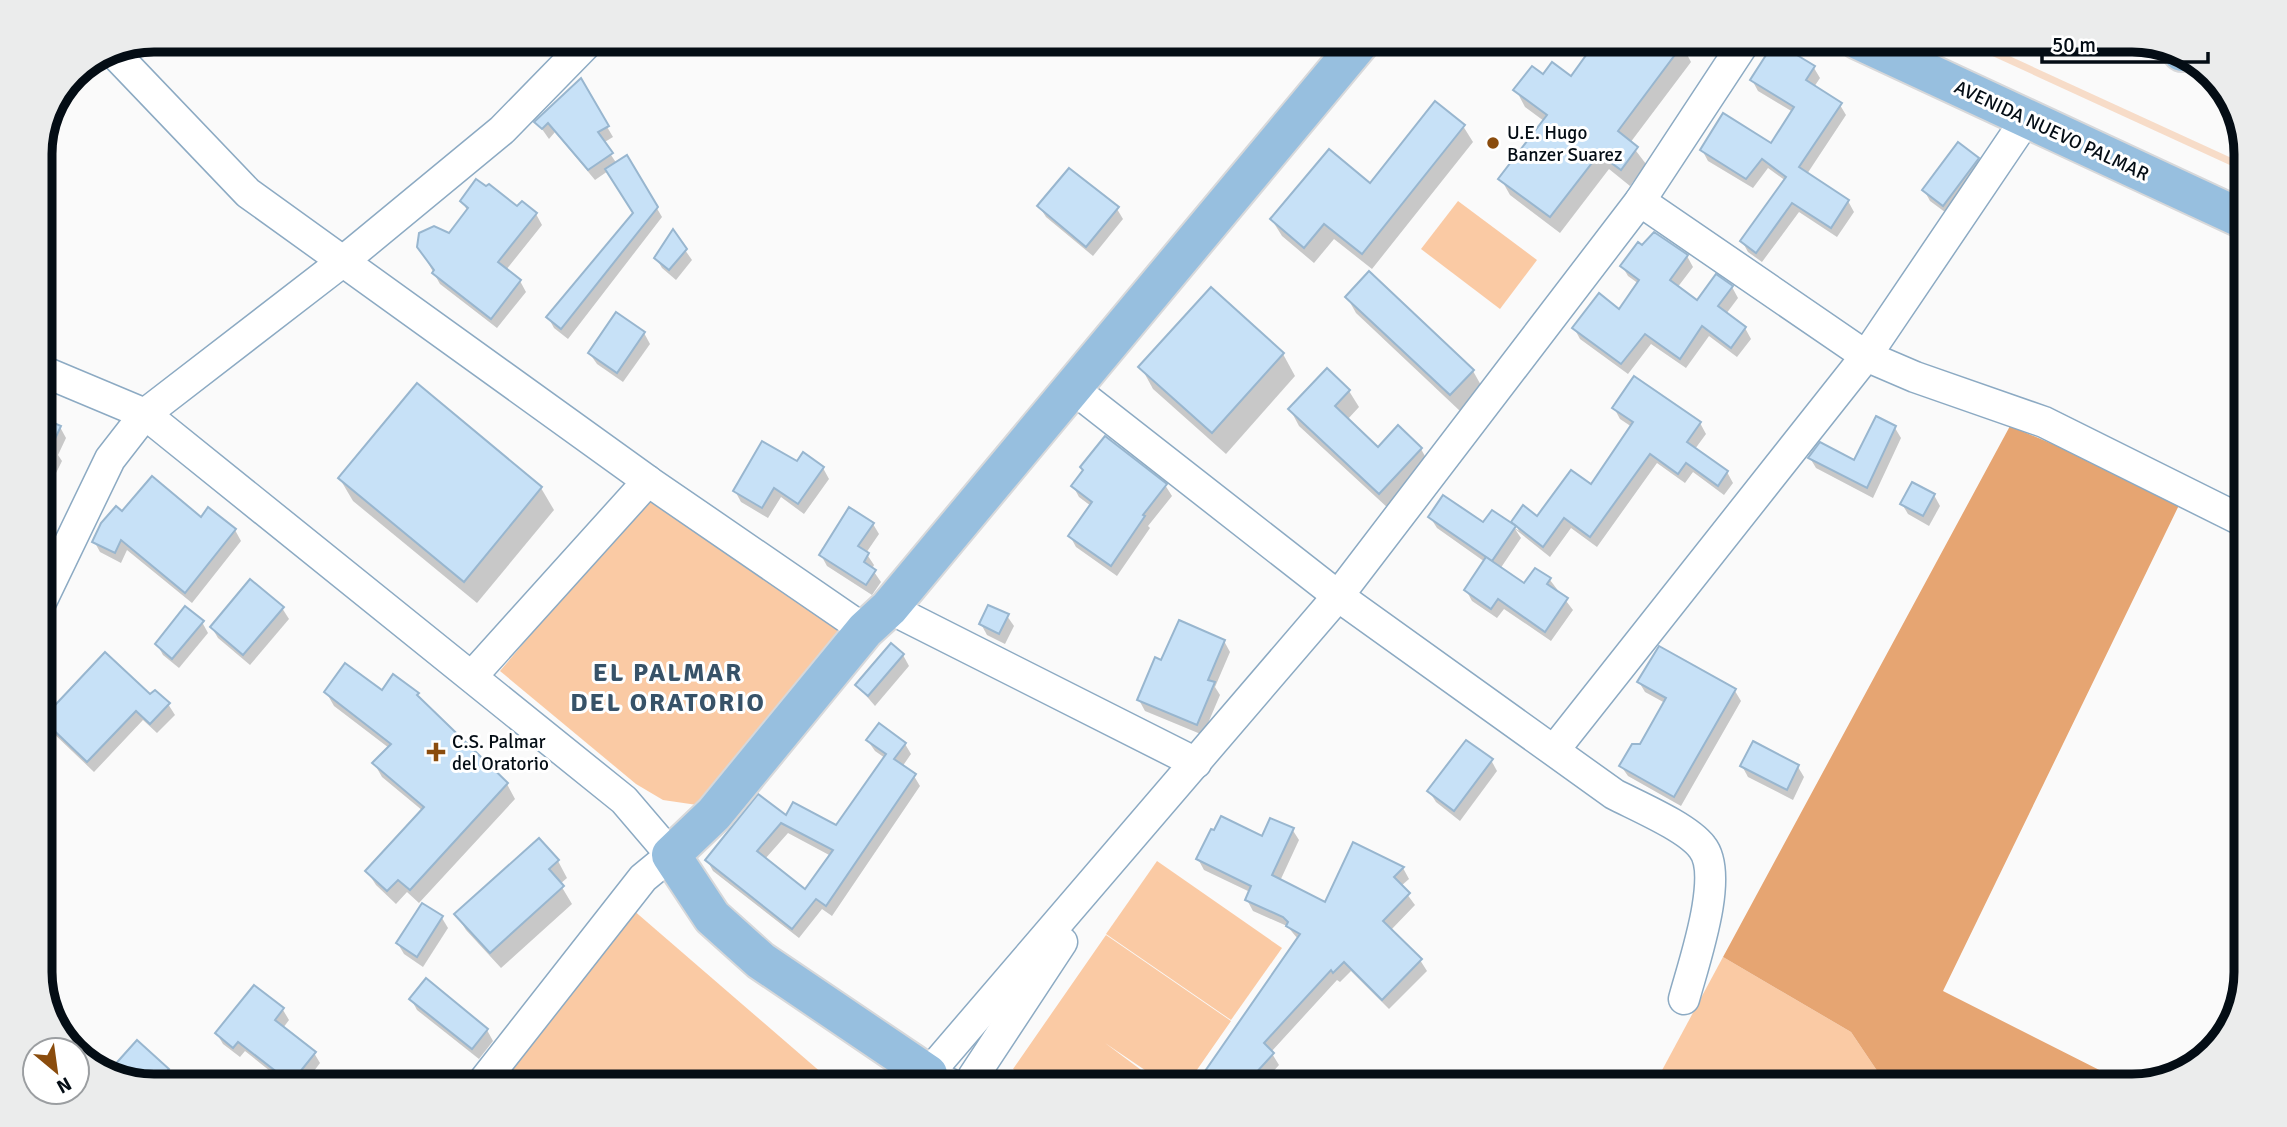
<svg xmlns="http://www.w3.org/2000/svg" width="2287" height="1127" viewBox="0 0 2287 1127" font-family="Signika,sans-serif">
<rect width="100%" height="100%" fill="#fafafa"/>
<g fill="#facaa4">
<path d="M1458,201L1537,260L1500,309L1421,249Z"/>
<path d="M651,493L752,564L843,635L704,806L663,800L636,784L500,671Z"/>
<path d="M1157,861L1282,948L1231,1020L1106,934Z"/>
<path d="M632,909L838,1087H493Z"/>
<path d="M1106,935L1231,1021L1185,1087H1170L1105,1043L1164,1087H1039L1013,1069Z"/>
<path d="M1723,957L1851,1032L1888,1087H1653Z"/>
</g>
<path fill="#e6a572" d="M2010,426L2182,499L1943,991L2133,1087H1888L1851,1032L1723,957Z"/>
<g fill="#0003" fill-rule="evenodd">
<path d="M1682,45L1691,62L1630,143L1646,164L1630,186L1609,169L1560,233L1510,195L1501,179L1544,121L1525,107L1516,90L1543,76L1571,78Z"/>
<path d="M1814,68L1820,78L1814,87L1840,105L1846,115L1807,174L1848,201L1854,212L1837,237L1799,212L1762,262L1748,252L1742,241L1786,181L1768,168L1753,188L1708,161L1702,150L1771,145L1793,112L1758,91L1752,80Z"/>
<path d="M580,81L613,137L603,143L617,164L627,157L662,217L568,339L554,328L548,317L634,214L608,171L595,180L555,132L549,139L537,122Z"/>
<path d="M1463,126L1473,142L1372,269L1334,239L1314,263L1282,236L1272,220L1370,186Z"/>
<path d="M1978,159L1984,170L1949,215L1930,201L1924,190Z"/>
<path d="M462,201L536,214L542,225L506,270L520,281L526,292L497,328L440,284L419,247L450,235L468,212Z"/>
<path d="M1039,206L1117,209L1123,219L1093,256L1046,217Z"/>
<path d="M685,250L692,260L676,280L662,268L656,258Z"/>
<path d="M1687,256L1693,267L1677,288L1697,302L1732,287L1738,298L1726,314L1745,328L1751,339L1737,357L1709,336L1686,368L1651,344L1628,374L1580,339L1574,328L1619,312L1639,284L1628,276L1622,266Z"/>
<path d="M1211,290L1283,354L1295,376L1226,454L1153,389L1141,367Z"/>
<path d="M1347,297L1473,371L1482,387L1460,411L1356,313Z"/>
<path d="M644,333L650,344L623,382L597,364L590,354Z"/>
<path d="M417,386L541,488L554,510L477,603L353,501L340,479Z"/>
<path d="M1349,391L1359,407L1347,420L1378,449H1421L1430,465L1389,509L1299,426L1290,409Z"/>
<path d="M1614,408L1700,423L1706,434L1695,449L1727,472L1733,483L1724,495L1693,472L1685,483L1657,463L1597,547L1571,528L1550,557L1515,529L1521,538L1500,569L1525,586L1550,580L1573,610L1551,641L1504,609L1497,618L1472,601L1466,590L1485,562L1437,528L1430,517L1483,525L1492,512L1519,531L1514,522L1538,518L1591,486L1632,427L1620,419Z"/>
<path d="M40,419L60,427L66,438L58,455L62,461L55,475L51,473L40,496Z"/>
<path d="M1895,428L1901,438L1873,498L1816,468L1810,458L1854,462Z"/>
<path d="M798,463L823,468L829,479L804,514L781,497L768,518L741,502L735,491Z"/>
<path d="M1165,485L1172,496L1148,526L1150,528L1117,576L1076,547L1070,536L1091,506L1079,497L1073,486Z"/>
<path d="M1934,495L1940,506L1929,526L1908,514L1902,504Z"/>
<path d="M122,514L201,519L235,530L241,541L192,603L127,550L121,563L100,552L94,541Z"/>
<path d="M873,524L879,534L866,553L874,565L872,569L881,582L872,595L827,566L821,555Z"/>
<path d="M282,608L289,619L250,665L218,638L212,628Z"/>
<path d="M1007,616L1014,626L1005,644L987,635L981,624Z"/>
<path d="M202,622L208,633L179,668L163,655L157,644Z"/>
<path d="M1224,641L1230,652L1215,687L1220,695L1203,735L1145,711L1139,700L1162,662Z"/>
<path d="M903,655L909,666L875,706L857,685Z"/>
<path d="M1639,682L1735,691L1741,701L1681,806L1628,776L1621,766L1641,745L1665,703L1645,692Z"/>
<path d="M326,692L417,694L422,703L507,784L515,799L419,903L407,892L396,904L376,885L367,871L423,811L382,777L374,763L389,748L334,706Z"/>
<path d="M151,697L168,704L175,715L157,733L143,720L94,772L50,730L44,719Z"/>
<path d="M868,741L905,744L911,754L902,767L914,776L920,786L832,916L822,909L799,938L713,871L707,860L786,818L837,827L885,758L875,751ZM788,833L831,856L806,891L765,859Z"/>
<path d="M1491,760L1497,771L1460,821L1436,802L1429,791Z"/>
<path d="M1742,766L1798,767L1804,777L1793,800L1748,777Z"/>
<path d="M1292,829L1299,840L1280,881L1326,904L1354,844L1403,868L1409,879L1401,886L1415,905L1390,931L1420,960L1427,971L1389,1009L1351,971L1340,982L1337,980L1271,1052L1279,1065L1259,1087H1196L1298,939L1287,926L1253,911L1247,900L1250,892L1204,870L1198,859Z"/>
<path d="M558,861L567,878L560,884L572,904L501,968L466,930L456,914Z"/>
<path d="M442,918L448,928L423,967L404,954L398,944Z"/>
<path d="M411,999L487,1030L493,1041L479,1059L417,1010Z"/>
<path d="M283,1010L289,1020L283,1028L314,1053L320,1063L302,1087H290L245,1051L240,1057L223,1044L217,1034Z"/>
<path d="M138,1043L186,1087H155L119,1078L113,1069Z"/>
<path d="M195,1081L202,1087H189Z"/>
</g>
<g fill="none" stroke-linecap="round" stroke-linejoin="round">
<path stroke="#f7dcc8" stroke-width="7" d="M1966,40L2247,169"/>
</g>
<g fill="#c7e1f7" stroke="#98b6cf" stroke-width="2" fill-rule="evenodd">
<path d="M1597,40H1686L1618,131L1638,147L1621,170L1599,154L1550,217L1498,179L1547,115L1513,90L1532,66L1543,74L1552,62L1571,76Z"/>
<path d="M1782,46L1815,66L1806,80L1842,103L1799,167L1849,200L1831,228L1792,203L1756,253L1740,241L1786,177L1762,159L1746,179L1700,150L1723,113L1771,143L1794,107L1750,80L1768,52Z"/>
<path d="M581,78L609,126L598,132L613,153L588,170L548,123L542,129L534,122Z"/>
<path d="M1435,101L1465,125L1362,254L1324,224L1304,248L1270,219L1329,149L1370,183Z"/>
<path d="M1958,142L1979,158L1943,206L1922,190Z"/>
<path d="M627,155L658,207L561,329L546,317L633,213L605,169Z"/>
<path d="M1069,168L1119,207L1086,247L1037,206Z"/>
<path d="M476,179L486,186L489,184L517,206L522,201L537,213L498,262L521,280L491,319L432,273L434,270L417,247L419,233L434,226L449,233L468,208L460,201Z"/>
<path d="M673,229L687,249L669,270L654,258Z"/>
<path d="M1654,232L1688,255L1670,280L1697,300L1716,274L1733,286L1718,306L1746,327L1731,348L1702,326L1680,359L1645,334L1621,364L1572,328L1599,293L1619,309L1639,280L1620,266L1638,242L1642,245Z"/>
<path d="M1369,271L1474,370L1450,395L1345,297Z"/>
<path d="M1211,287L1284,353L1212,433L1138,367Z"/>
<path d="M616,312L645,332L617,373L588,353Z"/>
<path d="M1327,368L1350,390L1335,406L1378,447L1398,425L1422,448L1379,494L1288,409Z"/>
<path d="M1634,376L1701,422L1687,442L1728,471L1718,486L1686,463L1678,474L1650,454L1590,537L1564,518L1543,547L1511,522L1523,505L1537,516L1571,470L1591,484L1633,422L1612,408Z"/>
<path d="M417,383L542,487L464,582L338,478Z"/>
<path d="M1876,416L1896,426L1867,488L1808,458L1820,442L1854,460Z"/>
<path d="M40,417L61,426L40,471Z"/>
<path d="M1105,436L1167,484L1143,515L1145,516L1111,566L1068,536L1092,502L1071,486L1083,470L1080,467Z"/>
<path d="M762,441L797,461L803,452L824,467L798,504L774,488L762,508L733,491Z"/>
<path d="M152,476L201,517L208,507L236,529L185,593L121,540L115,553L92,542L101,523L116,506L122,511Z"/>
<path d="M1912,482L1935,494L1923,516L1900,504Z"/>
<path d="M1443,495L1483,522L1492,510L1516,526L1492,561L1428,517Z"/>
<path d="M849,507L874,523L858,546L869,553L864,562L876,570L866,585L819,555Z"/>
<path d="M1486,557L1524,583L1535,568L1551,578L1547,584L1568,598L1545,632L1498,599L1491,609L1464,590Z"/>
<path d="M250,579L284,607L243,655L210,627Z"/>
<path d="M988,605L1009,614L999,634L979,624Z"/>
<path d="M185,606L204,621L172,659L155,644Z"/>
<path d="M1179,620L1225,640L1208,680L1215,682L1197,725L1137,700L1155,657L1161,660Z"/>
<path d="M891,643L904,654L868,696L855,685Z"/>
<path d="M1659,646L1736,689L1674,797L1619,766L1632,744H1640L1666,698L1637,682Z"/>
<path d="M105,652L150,694L155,690L170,703L150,724L136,711L87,762L42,719Z"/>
<path d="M345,663L382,690L393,674L419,693L417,695L508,783L410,890L398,880L387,891L365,871L424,807L372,763L391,744L324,692Z"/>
<path d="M879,723L906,743L894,759L916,774L826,906L816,899L792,929L705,860L758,794L786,815L793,802L836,825L886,754L866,740ZM781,823L833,850L805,889L757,851Z"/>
<path d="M1466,740L1493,759L1454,811L1427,791Z"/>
<path d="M1753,741L1799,765L1787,790L1740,766Z"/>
<path d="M1221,816L1262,836L1270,818L1294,828L1272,875L1325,902L1353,842L1404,867L1394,877L1410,893L1383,921L1422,959L1382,1000L1344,962L1333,973L1331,970L1264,1043L1274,1053L1243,1087H1194L1300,934L1286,926L1288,922L1283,917L1245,900L1251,886L1196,859L1211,829L1214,830Z"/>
<path d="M539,838L559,860L549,869L564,886L490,953L454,914Z"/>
<path d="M422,903L443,916L417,957L396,943Z"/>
<path d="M426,978L488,1029L472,1049L409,999Z"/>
<path d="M254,985L284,1008L275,1020L316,1052L291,1083L238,1042L233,1048L215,1033Z"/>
<path d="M137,1040L169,1069L153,1086L123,1079L111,1069Z"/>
</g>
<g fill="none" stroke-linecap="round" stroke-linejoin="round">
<g stroke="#8caac3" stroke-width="33">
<g id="minor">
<path d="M117,56L248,193L648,481L865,630"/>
<path d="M1640,201L1866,356L1915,377L2044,422L2247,523"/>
<path d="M40,370L145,414L624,800L671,855L643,878L479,1087"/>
<path d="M1071,387L1338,596L1614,794C1637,806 1687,827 1702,847C1725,875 1693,965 1684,999"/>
<path d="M41,602L110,459L145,414L342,262L502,130L590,40"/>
<path d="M889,608L1196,763"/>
<path d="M473,675L648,481"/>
<path d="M1555,749L1866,356L2027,118"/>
<path d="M957,1087L928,1074L1338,596L1640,201L1746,40"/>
<path d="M973,1087V1077L1062,942"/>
</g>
</g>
<g stroke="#d7d8da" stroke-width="42">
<g id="major">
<path d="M1858,40L2247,221"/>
<path d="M2182,52H2183"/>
<path d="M921,1087L928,1074L761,961L712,917L671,855L714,814L865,630L889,608L1362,40"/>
</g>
</g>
<use href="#minor" stroke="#fff" stroke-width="30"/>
<use href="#major" stroke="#97bfdf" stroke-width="38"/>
</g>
<g fill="#8a4c0d" stroke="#fff" stroke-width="2.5">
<circle cx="1493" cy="143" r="7"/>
<path d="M432.5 741.5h7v7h7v7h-7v7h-7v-7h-7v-7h7z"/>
</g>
<g text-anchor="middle" stroke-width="6" stroke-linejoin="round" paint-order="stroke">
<g font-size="19" fill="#040d15" stroke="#fff">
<text transform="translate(2052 130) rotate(25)" y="7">AVENIDA NUEVO PALMAR</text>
</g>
<g font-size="19" fill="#040d15" stroke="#fff" text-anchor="start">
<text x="1507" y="139">U.E. Hugo<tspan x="1507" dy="22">Banzer Suarez</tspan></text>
<text x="452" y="748">C.S. Palmar<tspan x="452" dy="22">del Oratorio</tspan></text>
</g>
<g font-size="26" font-weight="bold" letter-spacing="2" fill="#375268" stroke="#fff">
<text x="668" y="681">EL PALMAR<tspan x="668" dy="30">DEL ORATORIO</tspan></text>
</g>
</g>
<path d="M0 0H2287V1127H0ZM154 52H2132A102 102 0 0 1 2234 154V972A102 102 0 0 1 2132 1074H154A102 102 0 0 1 52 972V154A102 102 0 0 1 154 52Z" fill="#ebecec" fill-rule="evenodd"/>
<path fill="none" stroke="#040d15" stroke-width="9" d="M154 52H2132A102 102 0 0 1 2234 154V972A102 102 0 0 1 2132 1074H154A102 102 0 0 1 52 972V154A102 102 0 0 1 154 52Z"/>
<g transform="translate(56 1071) rotate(151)"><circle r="33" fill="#ffffff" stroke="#9b9ea1" stroke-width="2"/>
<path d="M0-5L12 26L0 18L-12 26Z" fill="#8a4c0d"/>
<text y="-10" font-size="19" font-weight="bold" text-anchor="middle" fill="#040d15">N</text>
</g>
<path d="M2042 52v10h166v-10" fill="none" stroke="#040d15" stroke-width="3.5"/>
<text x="2052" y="52" font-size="21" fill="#040d15" stroke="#ffffff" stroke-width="5" paint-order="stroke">50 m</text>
</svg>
